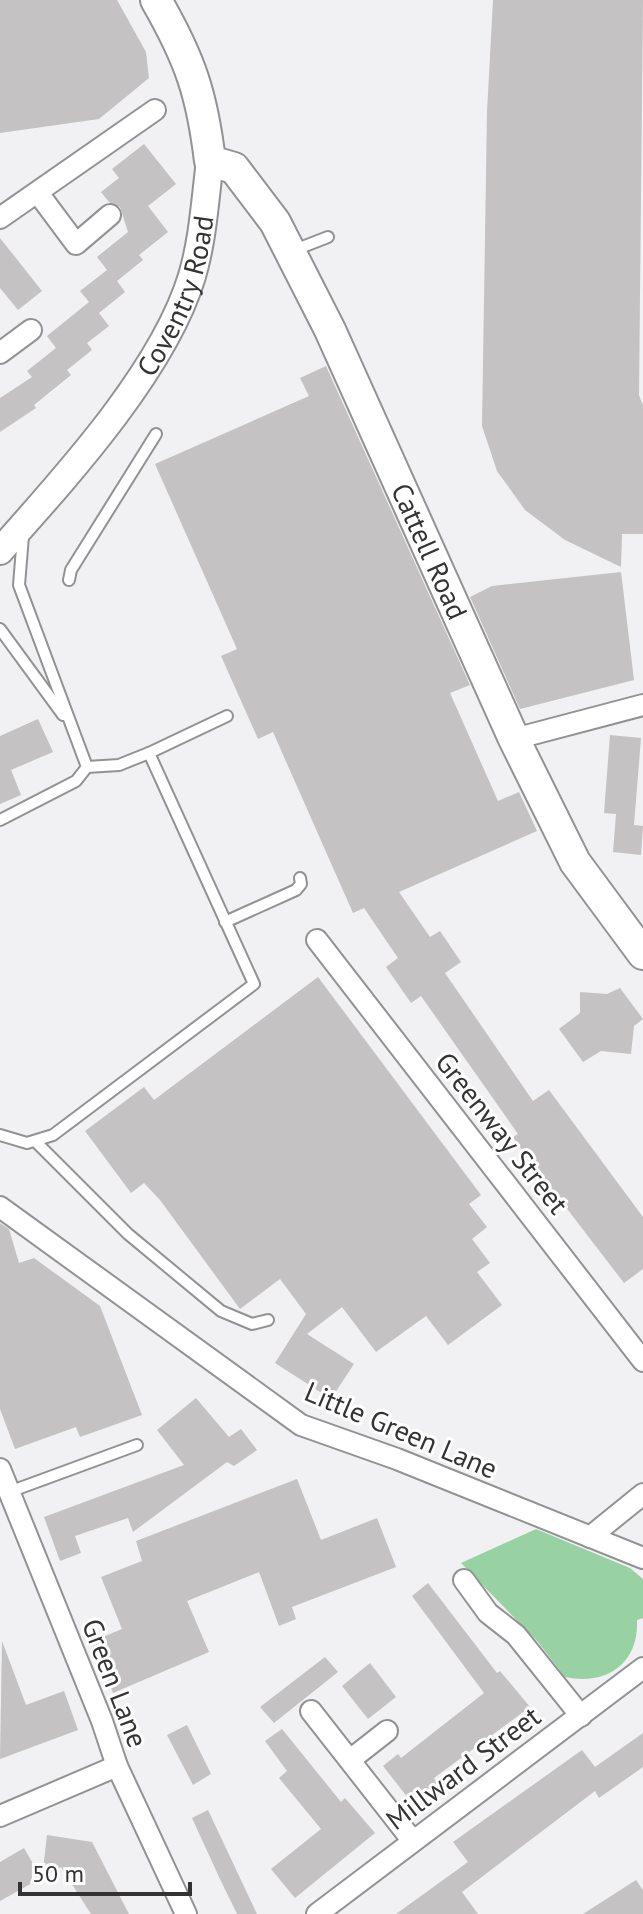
<svg xmlns="http://www.w3.org/2000/svg" width="643" height="1914" viewBox="0 0 643 1914" font-family="'PT Sans',sans-serif">
<rect width="100%" height="100%" fill="#f1f0f2"/>
<path fill="#99d2a2" d="M536,1529L630,1568L643,1579V1618L637,1620C639,1664 606,1686 565,1677L538,1642L461,1563Z"/>
<g fill="#c4c2c2">
<path d="M0,0H117L146,52L149,78L99,119L0,133Z"/>
<path d="M493,0H643L639,395L643,406V534H622L621,567L565,540L525,510L497,471L482,426L487,112Z"/>
<path d="M144,144L176,184L148,206L168,232L139,255L143,260L117,281L125,292L99,313L109,326L87,343L92,350L67,370L71,375L34,405L36,408L0,432V398L32,377L27,371L56,348L47,336L89,302L80,291L107,270L97,257L128,232L120,207L109,202L101,192L119,178L112,169Z"/>
<path d="M0,238L42,291L18,310L0,288Z"/>
<path d="M326,366L470,685L450,693L498,801L519,792L537,831L399,892L430,937L440,931L461,962L445,973L533,1101L549,1090L643,1217V1269L624,1283L525,1154L513,1137L518,1134L421,996L411,1003L386,967L398,958L364,908L353,913L273,732L258,739L221,656L237,649L155,464L309,396L300,378Z"/>
<path d="M621,572L634,680L520,709L470,597L492,586Z"/>
<path d="M38,719L53,752L11,770L21,795L0,804V736Z"/>
<path d="M610,735L641,738L634,825L643,826L641,855L613,852L616,814L604,813Z"/>
<path d="M318,977L481,1195L469,1204L487,1227L472,1239L490,1263L477,1272L502,1305L448,1345L426,1316L376,1352L342,1307L307,1334L354,1364L331,1399L275,1363L306,1314L280,1279L240,1309L160,1200L144,1183L131,1193L85,1131L144,1087L154,1100Z"/>
<path d="M620,988L643,1019L634,1026L631,1054L601,1051L583,1062L559,1029L580,1013V992L607,994Z"/>
<path d="M0,1223L9,1229L19,1263L34,1258L100,1306L142,1415L80,1437L76,1427L15,1449L0,1409Z"/>
<path d="M196,1398L229,1437L241,1429L257,1450L234,1466L227,1462L133,1532L128,1518L75,1536L81,1553L60,1561L44,1517L184,1465L157,1430Z"/>
<path d="M297,1479L321,1540L377,1518L396,1567L292,1607L296,1619L279,1626L259,1572L187,1601L209,1652L113,1693L91,1642L122,1629L101,1577L142,1561L136,1541Z"/>
<path d="M428,1583L497,1673L500,1671L530,1707L434,1778L437,1783L412,1803L383,1766L398,1754L401,1758L484,1693L412,1596Z"/>
<path d="M2,1641L26,1705L64,1691L78,1730L0,1759Z"/>
<path d="M325,1657L338,1672L274,1723L260,1707Z"/>
<path d="M370,1663L396,1697L368,1719L342,1686Z"/>
<path d="M187,1725L211,1774L193,1785L167,1735Z"/>
<path d="M282,1729L341,1802L345,1798L375,1833L295,1898L271,1869L321,1829L279,1778L287,1771L265,1741Z"/>
<path d="M643,1733V1767L599,1798L595,1791L462,1892L478,1914H396L468,1862L453,1842L582,1750L595,1767Z"/>
<path d="M208,1810L257,1914H237L219,1877L192,1818Z"/>
<path d="M47,1835L92,1842L129,1914H91L61,1867L42,1878Z"/>
<path d="M24,1848L41,1878L0,1901V1862Z"/>
<path d="M636,1880L643,1890V1914H583Z"/>
</g>
<g fill="none" stroke-linecap="round" stroke-linejoin="round">
<g stroke="#929294" stroke-width="14">
<g id="service">
<path d="M292,251L328,237"/>
<path d="M69,580L71,570L156,434"/>
<path d="M0,629L63,715"/>
<path d="M149,753L227,716"/>
<path d="M0,820L76,781L87,767"/>
<path d="M225,922L296,890L301,884L300,878"/>
<path d="M0,1135L27,1143L53,1135L254,984L149,753L119,765L87,767L19,585L23,536"/>
<path d="M36,1142L128,1234L221,1311L252,1324L268,1320"/>
<path d="M9,1492L137,1445"/>
</g>
</g>
<g stroke="#929294" stroke-width="24">
<g id="minor">
<path d="M38,193L76,244L110,215"/>
<path d="M0,218L155,110"/>
<path d="M0,353L31,330"/>
<path d="M514,739L643,705"/>
<path d="M317,940L643,1361"/>
<path d="M0,1207L301,1425L397,1459L643,1558"/>
<path d="M0,1469L102,1721L117,1766L186,1914"/>
<path d="M590,1537L643,1494"/>
<path d="M464,1580L488,1613L516,1635L581,1716"/>
<path d="M311,1711L412,1840"/>
<path d="M350,1760L387,1731"/>
<path d="M0,1816L117,1766"/>
<path d="M317,1914L643,1668"/>
</g>
</g>
<g stroke="#929294" stroke-width="30">
<g id="tertiary">
<path id="s1" d="M0,551C65,478 164,370 192,276C203,239 205,200 210,161"/>
</g>
</g>
<g stroke="#929294" stroke-width="34">
<g id="secondary">
<path id="s2" d="M156,0C190,59 202,94 210,161L234,168L275,222L330,330L514,739L575,862L643,954"/>
</g>
</g>
<use href="#service" stroke="#fff" stroke-width="10"/>
<use href="#minor" stroke="#fff" stroke-width="20"/>
<use href="#tertiary" stroke="#fff" stroke-width="26"/>
<use href="#secondary" stroke="#fff" stroke-width="30"/>
</g>
<g text-anchor="middle" stroke-width="6" stroke-linejoin="round" paint-order="stroke">
<g font-size="28" fill="#333" stroke="#fefeff">
<text dy="10" stroke="none"><textPath href="#s1" startOffset="314">Coventry Road</textPath></text>
<text dy="10" stroke="none"><textPath href="#s2" startOffset="628">Cattell Road</textPath></text>
<text transform="translate(502 1133) rotate(52)" y="10">Greenway Street</text>
<text transform="translate(401 1430) rotate(23)" y="10">Little Green Lane</text>
<text transform="translate(115 1683) rotate(69)" y="10">Green Lane</text>
<text transform="translate(463 1768) rotate(-37)" y="10">Millward Street</text>
</g>
</g>
<path d="M20 1882v12h170v-12" fill="none" stroke="#333333" stroke-width="4"/>
<text x="32" y="1882" font-size="24" fill="#333333" stroke="#fefeff" stroke-width="6" paint-order="stroke">50 m</text>
</svg>
